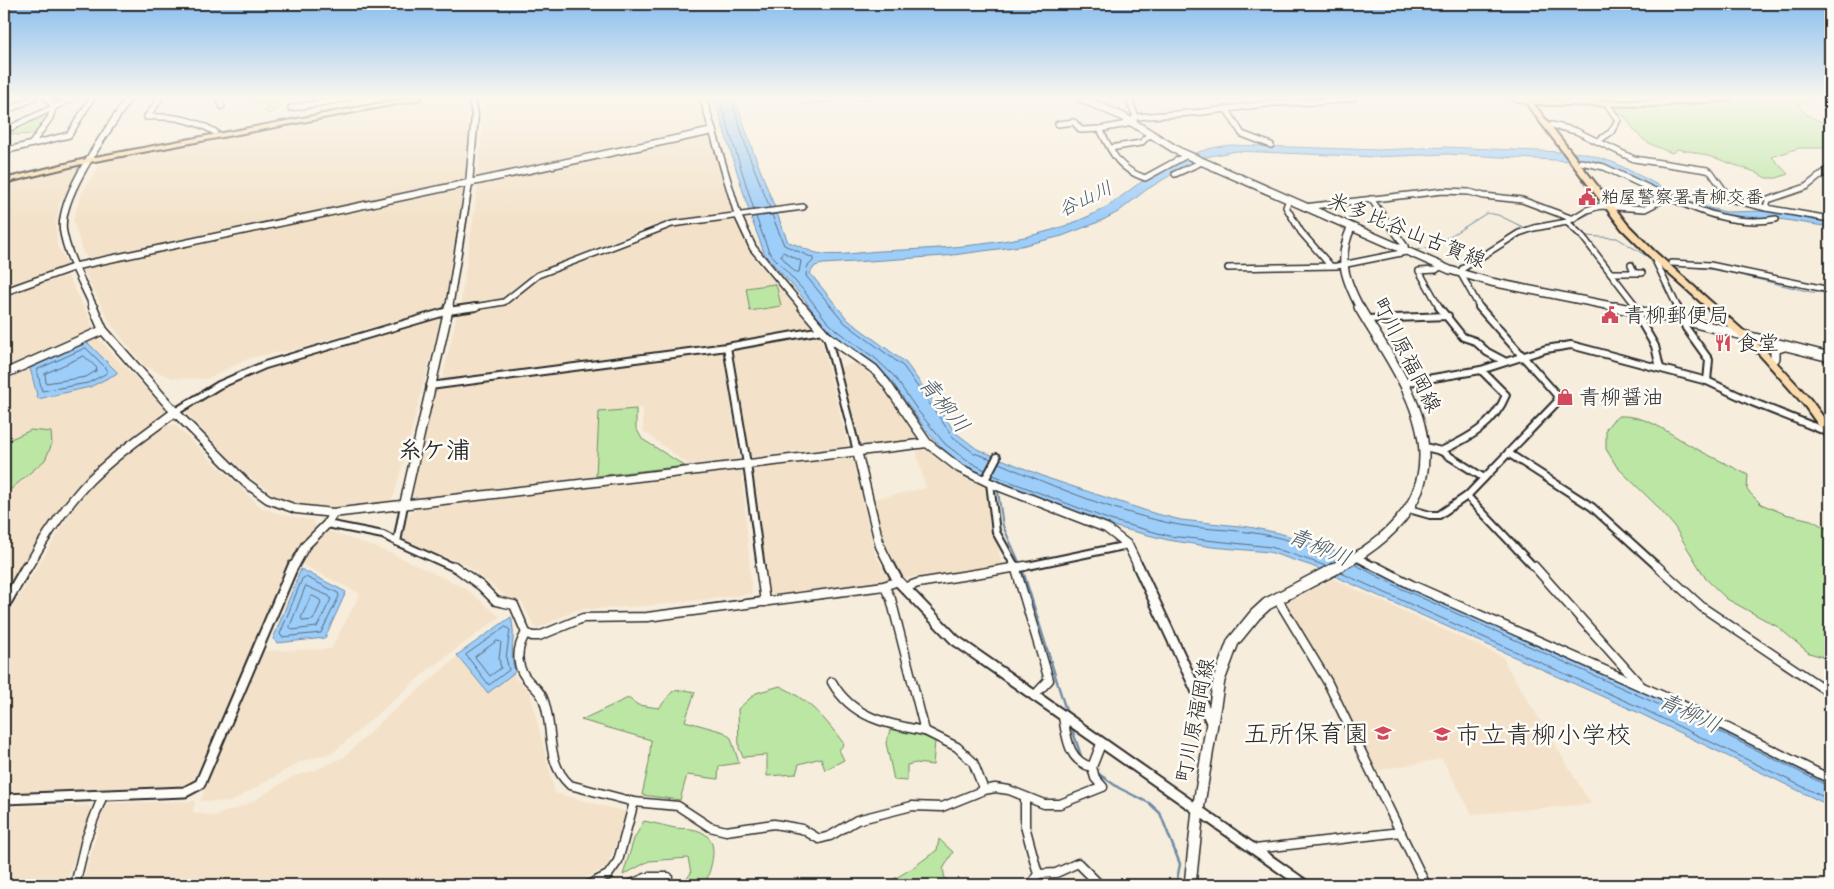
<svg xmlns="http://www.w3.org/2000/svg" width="1834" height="889" viewBox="0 0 1834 889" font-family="'Indie Flower','Klee One',sans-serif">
<rect width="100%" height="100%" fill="#f7eddc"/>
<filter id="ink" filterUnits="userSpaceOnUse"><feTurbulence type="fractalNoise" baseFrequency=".02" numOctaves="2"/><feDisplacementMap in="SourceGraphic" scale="10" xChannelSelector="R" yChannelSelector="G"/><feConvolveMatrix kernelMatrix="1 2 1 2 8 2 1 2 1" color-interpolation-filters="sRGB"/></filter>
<g filter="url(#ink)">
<g fill="#f3e2c9">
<path d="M441,98H468L470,116L465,181L463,183L88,259L83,253L73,220L83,191L103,161Z"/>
<path d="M481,98H695L706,130L477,178L484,116Z"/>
<path d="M710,135L732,214L674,220L648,227L535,273L500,299L460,307L478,186Z"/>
<path d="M76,166L81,168L59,204L56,223L57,246L68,265L4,288V184Z"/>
<path d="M463,188L444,310L398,323L379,325L337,337L308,347L250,358L207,379L172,378L144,366L112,326L83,270L93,265Z"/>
<path d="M736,219L753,257L815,329L604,362L442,382L457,314L504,304L541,279L671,227Z"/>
<path d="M68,276L93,326L89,333L4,370V294Z"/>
<path d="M441,318L394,496L389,502L338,508L310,507L278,497L248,476L187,414L189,407L214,391L260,369L362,339L401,331Z"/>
<path d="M820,335L848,446L750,458L733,349Z"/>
<path d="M97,337L166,410L165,416L100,464L69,494L4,598V495L45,460L31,430L4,442V379L23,368Z"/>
<path d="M723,351L739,459L689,465L643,431V408L599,412L596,476L415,498L408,494L434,392L437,390Z"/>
<path d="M856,363L877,380L915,435L914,440L864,447L860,445L839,367Z"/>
<path d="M175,425L262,508L288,516L313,520L316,527L293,555L196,777L183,786L4,793V620L74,508L100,475L164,426Z"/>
<path d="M926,450L953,471L986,487L1002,567L904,578L885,545L874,499L926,488L916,451Z"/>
<path d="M843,456L853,461L875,554L888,578L877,583L774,596L769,593L751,471L755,466Z"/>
<path d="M739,469L742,471L752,594L645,606L576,610L536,629L522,602L505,596L465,564L403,542L407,516L420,506Z"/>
<path d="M326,530L391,553L465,588L500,617L428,670L334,752L300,762L231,802L200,801L263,651L331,649L360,594L301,564L312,544Z"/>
<path d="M1333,579L1503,657L1507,666L1591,804L1472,814L1442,759L1374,771L1352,722L1286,603Z"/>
<path d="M507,622L508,658L515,678L530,692L555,793L627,812L607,867L571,885H82L104,808L110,803L195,801L193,812L214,816L246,805L294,776L316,770L344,757L385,718L456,658Z"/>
<path d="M88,805L92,809L65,885H4V807Z"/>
</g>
<g fill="#bbe6a3" stroke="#738867">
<path d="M250,98H285L278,109L268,114L264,111L268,106L251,101Z"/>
<path d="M1738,98H1818L1798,104C1805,118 1818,119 1830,126V148H1799L1772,157L1788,174L1777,178H1766L1755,172L1718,159L1694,152L1677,149L1672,153C1644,142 1641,141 1624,115L1615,114L1607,106L1700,103Z"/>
<path d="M51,110L36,134L17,135L4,132Z"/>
<path d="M774,284L777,288L781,306L750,311L746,288Z"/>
<path d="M636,409V428L642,439L685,466L596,476L599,412Z"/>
<path d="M1619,416C1648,415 1668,433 1693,447C1711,457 1730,465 1748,475L1747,490L1761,504L1785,514L1811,520L1830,530V659L1809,653L1778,627L1727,599L1706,579L1674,526L1656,505L1617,467L1606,449V429L1613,420Z"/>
<path d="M31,430L51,432L52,444L45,460L4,495V442Z"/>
<path d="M780,686C809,700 825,718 844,744L839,750L844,760L825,770L821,758L799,764L796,774L767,776V755L743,757L739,748L738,709L756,693Z"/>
<path d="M685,690L695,692L685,721L724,732L731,738L739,763L719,766L718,779L687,775L680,800L642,795L649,763L651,740L581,720L628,698L638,705L659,708L673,691Z"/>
<path d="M891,727L918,734L935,741L933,765L916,763L907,765V781L894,780L886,743Z"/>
<path d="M644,821C655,823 665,826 675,828C680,829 685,828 691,829C724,834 712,864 705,885H682L691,873L688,858L649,861L623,875L634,839Z"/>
<path d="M939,839L953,852L943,869L945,879L955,885H884L911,869L937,850Z"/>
</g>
<g fill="#9dcdf9" stroke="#6f8ca7">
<path d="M714,98H735L753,151L788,242C800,245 810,253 823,254C842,256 862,252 880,251C952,248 1038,245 1103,209C1114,203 1124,194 1134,187C1163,167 1195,148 1231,145L1379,150L1446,147L1584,153L1615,163L1693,203L1713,209L1726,212L1768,211L1830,221V227L1773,218L1752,219L1712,215L1588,162L1448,154L1375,157L1237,151L1205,157L1184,167L1146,190L1118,212L1101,221L1062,236L1021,246L945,256L823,264L815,266L810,273L848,320L906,363L956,433L977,449L1050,479L1153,513L1181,520L1249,527L1279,533L1339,552L1724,729L1830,783V806L1637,712L1312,566L1269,552L1212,547L1168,540L1108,525L991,480L963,465L942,448L928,433L890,379L872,362L834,335L822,323L800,294L765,255L752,220Z"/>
<path d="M87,342L118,373L90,387L38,399L30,368Z"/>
<path d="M301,569L346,592L325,638L277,643L273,639Z"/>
<path d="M511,617C517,639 508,650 515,672L488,693L457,655Z"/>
</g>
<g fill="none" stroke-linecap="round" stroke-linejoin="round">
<g stroke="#596c7d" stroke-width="1">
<path d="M719,98L754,210"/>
<path d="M731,98L748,153L770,208"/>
<path d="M772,215L784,245L813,258V261L807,267L806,276L845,323L903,366L953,437L974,453L991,459"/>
<path d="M756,217L769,252L804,291L826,320L837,331L875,358L894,376L918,411L945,444L966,460L985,470"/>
<path d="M783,252L801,261L799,272H795L781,256Z"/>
<path d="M86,348L107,369V373L88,383L42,391L37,370Z"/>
<path d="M84,356L97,368L96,371L86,377L46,383L45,374Z"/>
<path d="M999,463C1057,488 1117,513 1179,525C1201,529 1224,529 1247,532C1280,536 1312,546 1342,559"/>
<path d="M993,475L1110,520L1169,536L1271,547L1326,566"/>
<path d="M1354,564L1402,589L1722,733L1830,787"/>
<path d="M1341,573L1639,707L1830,800"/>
<path d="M306,577L338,593L339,596L321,633L282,637L280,634L302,579Z"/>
<path d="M306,586L329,596L331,599L317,627L292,630L290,627Z"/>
<path d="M313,596L320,600L321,603L313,620L303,621L301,618L310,598Z"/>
<path d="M506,627L510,630L506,658L509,670L489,685L466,655Z"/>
<path d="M497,641L501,642L499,659L501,668L490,676L475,657Z"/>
</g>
<g stroke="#6f8ca7" stroke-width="1">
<path d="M796,98L801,104L895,98"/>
<path d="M1498,98L1513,100"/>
<path d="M1252,103L1262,102"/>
<path d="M1135,113H1155"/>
<path d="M1650,209L1659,204"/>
<path d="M1571,223L1591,213"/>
<path d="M1301,227L1330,261L1333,263L1342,261"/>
<path d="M1586,236L1617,238L1645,255L1652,257"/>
<path d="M1413,251L1434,246L1487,213L1498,215L1527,229"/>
<path d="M1347,261L1396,252"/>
<path d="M1685,266L1723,271L1811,292L1830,293"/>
</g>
<path stroke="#6f8ca7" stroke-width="2" d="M998,491L1003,526L1020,564"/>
<g stroke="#6f8ca7" stroke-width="2.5">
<path d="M1023,571L1067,714"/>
<path d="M1071,726L1082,759"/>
<path d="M1096,772L1119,788L1149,803L1160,813L1180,864L1176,885"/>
</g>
<g stroke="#2b2b2b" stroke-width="8">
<g id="minor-far2">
<path d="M46,98L54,106"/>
<path d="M219,98L222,106"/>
<path d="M1128,98L1136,117"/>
<path d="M1513,98L1528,101"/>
<path d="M291,108L348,98"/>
<path d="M1227,110L1242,134L1271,145"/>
<path d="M4,112L34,98"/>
<path d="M147,117C172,116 193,119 215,132"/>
<path d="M147,117L160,98"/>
<path d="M1058,124L1074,122L1081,130L1100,129"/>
<path d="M1552,125L1576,131L1634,159L1707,170L1711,172L1730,199L1766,208L1830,219"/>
<path d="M4,131L73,98"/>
<path d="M1598,141L1611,132L1618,120L1609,107"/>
<path d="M32,143L50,118L54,106"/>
<path d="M1110,148L1141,143L1150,134"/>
<path d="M4,151L69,135L92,98"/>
<path d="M1187,155L1145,178C1118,169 1112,153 1100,129L1127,124L1136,117L1203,112L1273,103L1319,102L1354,98"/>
<path d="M1581,162L1604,167L1668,197"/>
<path d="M1175,174L1202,162"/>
<path d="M1289,200L1286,207L1301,232L1329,264"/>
<path d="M1304,207L1443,191L1469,192L1484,196L1522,200L1573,219"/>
<path d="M1766,208L1768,200L1806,187L1830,168"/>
<path d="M1567,222L1583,237L1633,302L1635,308"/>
<path d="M1652,254L1678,308"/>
<path d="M1671,263L1710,265L1830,290"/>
<path d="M1631,265L1634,272"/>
<path d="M1228,268L1337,266L1406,252L1405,246L1371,199"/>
<path d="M1611,273H1642"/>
<path d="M468,308L504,302L538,275L672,224L803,207"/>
<path d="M1440,308L1419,271L1436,270L1440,267"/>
<path d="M1480,308L1461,274L1462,269L1519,233L1534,228L1567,222L1587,210L1600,206L1645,209L1668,197C1703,213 1736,226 1776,219"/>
</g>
</g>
<g stroke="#2b2b2b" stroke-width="10">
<g id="minor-far1">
<path d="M1439,307L1463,337L1475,341L1487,352L1504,361"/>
<path d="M1634,307L1637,315L1655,346L1660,368"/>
<path d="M1677,307L1686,328L1709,360L1707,381"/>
<path d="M1367,319L1448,316"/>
<path d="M827,336L857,451"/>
<path d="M727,347L747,464L761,568"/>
<path d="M1403,383L1481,370L1546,349L1571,345L1707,381L1752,402L1830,433"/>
<path d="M430,386L727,347L822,330"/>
<path d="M175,412L219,385L265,365L448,311L476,307"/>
<path d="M1425,447L1441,451L1484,478"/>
<path d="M1441,451C1469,438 1494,425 1506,395L1481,370"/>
<path d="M1508,453L1592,507L1659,568"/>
<path d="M983,479L987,476L997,457"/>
<path d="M990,483L996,532L1016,568"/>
<path d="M1467,496L1535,568"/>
<path d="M404,505L397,542L455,568"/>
<path d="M1409,509L1430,515H1439L1467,496L1558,401L1556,394L1479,307"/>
<path d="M327,524L383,535L397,542"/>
<path d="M1356,557L1377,568"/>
<path d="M1018,568L1128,545"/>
</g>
</g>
<g stroke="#2b2b2b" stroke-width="11">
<g id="minor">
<path d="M454,566L481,586L496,601L514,605L526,633"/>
<path d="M760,566L765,602"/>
<path d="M1015,566L1049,680L1034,696"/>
<path d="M1375,566L1412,585L1672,700L1830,779"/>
<path d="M1534,566L1642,687"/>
<path d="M1657,566L1702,607L1830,693"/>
<path d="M884,586L891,599L925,731L957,747L973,762L984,790"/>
<path d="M904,588L918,583L1025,566"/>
<path d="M1277,598L1327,681L1426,885"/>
<path d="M526,633C520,642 517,652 519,663C523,683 540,686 544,701C554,729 545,763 570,785L634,802L678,806L710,827L726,831L774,824L802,829L819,839L830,836L857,820L912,806L942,807L984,790L995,788L1009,790L1044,804H1060L1103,787L1095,778L1092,767C1068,761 1067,738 1063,717"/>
<path d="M526,633L532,636H539L583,618L647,617L884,586L898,581"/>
<path d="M832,682C852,718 887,724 925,731"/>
<path d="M1092,767L1101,744"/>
<path d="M1025,798V826L1038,874L1056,873L1078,863L1100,885"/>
<path d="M1255,849L1401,832"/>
<path d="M75,885L86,839L103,795"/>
<path d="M588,885L608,875L618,861L634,802"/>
<path d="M629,885L648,877H668"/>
<path d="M1031,885L1038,874"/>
</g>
</g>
<g stroke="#2b2b2b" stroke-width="9">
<g id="tertiary-far2">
<path d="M703,98L738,216L753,248L803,308"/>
<path d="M4,292L77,266L713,131"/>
<path d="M94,308C83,283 67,256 63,230C59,194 110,128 129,98"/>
<path d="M449,308L469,184L475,115L472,98"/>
</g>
</g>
<g stroke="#2b2b2b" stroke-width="11">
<g id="tertiary-far1">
<path d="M93,307L103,330L175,412L246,483L268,499L296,509L333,513L927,443"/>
<path d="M802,307L827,336L874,369L886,383L927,443L959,468L990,483L1106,528L1128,545L1139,568"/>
<path d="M4,374L103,330"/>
<path d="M857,451L880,546L891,568"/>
<path d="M404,505L449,307"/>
<path d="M27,568C45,537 65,506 90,480C116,454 146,434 175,412"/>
<path d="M293,568L305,546L327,524L333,513"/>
</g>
</g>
<g stroke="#2b2b2b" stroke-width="13">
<g id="tertiary">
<path d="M890,566L898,581L955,640L1305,885"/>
<path d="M1138,566L1211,722"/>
<path d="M4,606L27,566"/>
<path d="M4,799L185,792L200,784L293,566"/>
</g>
</g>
<g stroke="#2b2b2b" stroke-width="10">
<g id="secondary-far2">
<path d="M1079,98L1122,116L1178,151L1450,270L1491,282L1621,308"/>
<path d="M1351,228C1337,259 1345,279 1360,308"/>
</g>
</g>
<g stroke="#2b2b2b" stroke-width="12">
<g id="secondary-far1">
<path d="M1615,307L1683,320L1830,357"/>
<path d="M1775,358V349L1784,346"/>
<path d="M1337,568C1414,527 1447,474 1407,390C1394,361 1375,335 1359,307"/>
</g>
</g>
<g stroke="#2b2b2b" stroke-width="14">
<path id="secondary" d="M1190,885L1198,810L1219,680L1233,642L1255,615L1267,604L1340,566"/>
</g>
<g stroke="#2b2b2b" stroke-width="4">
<path id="primary" d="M1522,98H1529L1628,225L1654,251L1765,350L1810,399L1830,426V437L1826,436L1804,405L1759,354L1648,255L1622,229Z"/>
</g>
<g stroke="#2b2b2b" stroke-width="4">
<path id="trunk" d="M408,98H422L418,100L90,162L4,183V179L90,158Z"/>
</g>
<g stroke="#2b2b2b" stroke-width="4">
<path id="motorway" d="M1702,98H1734L1730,100L1655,106L1549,105L1528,103L1524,101C1532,95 1552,101 1562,101C1609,101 1655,102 1702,98Z"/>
</g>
<use href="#minor-far2" stroke="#fdfcf7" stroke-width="5"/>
<use href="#minor-far1" stroke="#fdfcf7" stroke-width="6"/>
<use href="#minor" stroke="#fdfcf7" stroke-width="8"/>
<use href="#tertiary-far2" stroke="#fdfcf7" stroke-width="6"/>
<use href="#tertiary-far1" stroke="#fdfcf7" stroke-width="8"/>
<use href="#tertiary" stroke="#fdfcf7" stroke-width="9"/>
<use href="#secondary-far2" stroke="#fdfcf7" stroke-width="7"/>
<use href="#secondary-far1" stroke="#fdfcf7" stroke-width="9"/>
<use href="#secondary" stroke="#fdfcf7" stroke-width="11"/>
<use href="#primary" fill="#fcdcac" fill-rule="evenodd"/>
<use href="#trunk" fill="#fcdcac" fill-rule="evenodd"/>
<use href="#motorway" fill="#fcdcac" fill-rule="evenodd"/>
</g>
</g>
<linearGradient id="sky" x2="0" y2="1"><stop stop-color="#8abeef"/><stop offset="0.44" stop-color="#fbf7ef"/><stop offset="1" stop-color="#fbf7ef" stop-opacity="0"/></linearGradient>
<rect width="1834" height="222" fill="url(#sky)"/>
<defs>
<g id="civic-bare" transform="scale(1.35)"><path d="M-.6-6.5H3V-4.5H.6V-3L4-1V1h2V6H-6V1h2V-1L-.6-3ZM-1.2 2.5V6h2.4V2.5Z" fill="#d1495b" stroke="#fdfcf7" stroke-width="2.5" paint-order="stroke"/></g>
<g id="restaurant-bare" transform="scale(1.35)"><path d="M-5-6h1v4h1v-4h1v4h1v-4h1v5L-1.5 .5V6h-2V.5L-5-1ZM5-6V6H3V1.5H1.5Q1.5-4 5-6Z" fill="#d1495b" stroke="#fdfcf7" stroke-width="2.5" paint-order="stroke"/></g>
<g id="shop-bare" transform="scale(1.35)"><path d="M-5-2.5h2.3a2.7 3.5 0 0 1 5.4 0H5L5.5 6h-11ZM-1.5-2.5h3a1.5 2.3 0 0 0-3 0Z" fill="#d1495b" stroke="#fdfcf7" stroke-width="2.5" paint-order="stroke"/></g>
<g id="school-bare" transform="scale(1.35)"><path d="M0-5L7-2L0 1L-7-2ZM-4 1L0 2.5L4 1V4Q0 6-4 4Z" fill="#d1495b" stroke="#fdfcf7" stroke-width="2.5" paint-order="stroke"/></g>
</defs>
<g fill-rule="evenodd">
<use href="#civic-bare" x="1587" y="197"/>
<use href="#civic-bare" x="1610" y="315"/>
<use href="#restaurant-bare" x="1723" y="343"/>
<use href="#shop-bare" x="1565" y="397"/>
<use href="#school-bare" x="1383" y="733"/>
<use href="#school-bare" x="1442" y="734"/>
</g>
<g text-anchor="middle" stroke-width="5" stroke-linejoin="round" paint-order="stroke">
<g font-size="18" fill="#2b2b2b" stroke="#fdfcf7" text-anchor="start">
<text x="1601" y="203">粕屋警察署青柳交番</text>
</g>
<g font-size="19" font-style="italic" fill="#4d5c69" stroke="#fdfcf7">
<text transform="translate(1085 198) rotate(-25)" y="7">谷山川</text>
</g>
<g font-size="21" fill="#2b2b2b" stroke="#fdfcf7">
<text transform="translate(1407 230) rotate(22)" y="7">米多比谷山古賀線</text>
<text transform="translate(1407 355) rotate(63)" y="7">町川原福岡線</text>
<text transform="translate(1195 720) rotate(-79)" y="7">町川原福岡線</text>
</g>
<g font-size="21" fill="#2b2b2b" stroke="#fdfcf7" text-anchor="start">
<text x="1624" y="322">青柳郵便局</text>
<text x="1737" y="350">食堂</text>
<text x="1579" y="404">青柳醤油</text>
</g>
<g font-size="22" font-style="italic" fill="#4d5c69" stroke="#fdfcf7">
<text transform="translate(945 404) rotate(51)" y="8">青柳川</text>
<text transform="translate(1320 546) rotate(23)" y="8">青柳川</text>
<text transform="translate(1690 712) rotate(25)" y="8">青柳川</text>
</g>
<g font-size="24" font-weight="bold" fill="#2b2b2b" stroke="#fdfcf7">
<text x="434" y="458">糸ケ浦</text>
</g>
<g font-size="25" fill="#2b2b2b" stroke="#fdfcf7" text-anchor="end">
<text x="1369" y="742">五所保育園</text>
<text x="1456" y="743" text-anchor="start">市立青柳小学校</text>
</g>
</g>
<rect width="1834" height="889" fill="none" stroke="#fdfcf7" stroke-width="20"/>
<rect x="10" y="10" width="1814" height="869" fill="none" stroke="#2b2b2b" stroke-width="2" filter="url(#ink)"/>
</svg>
